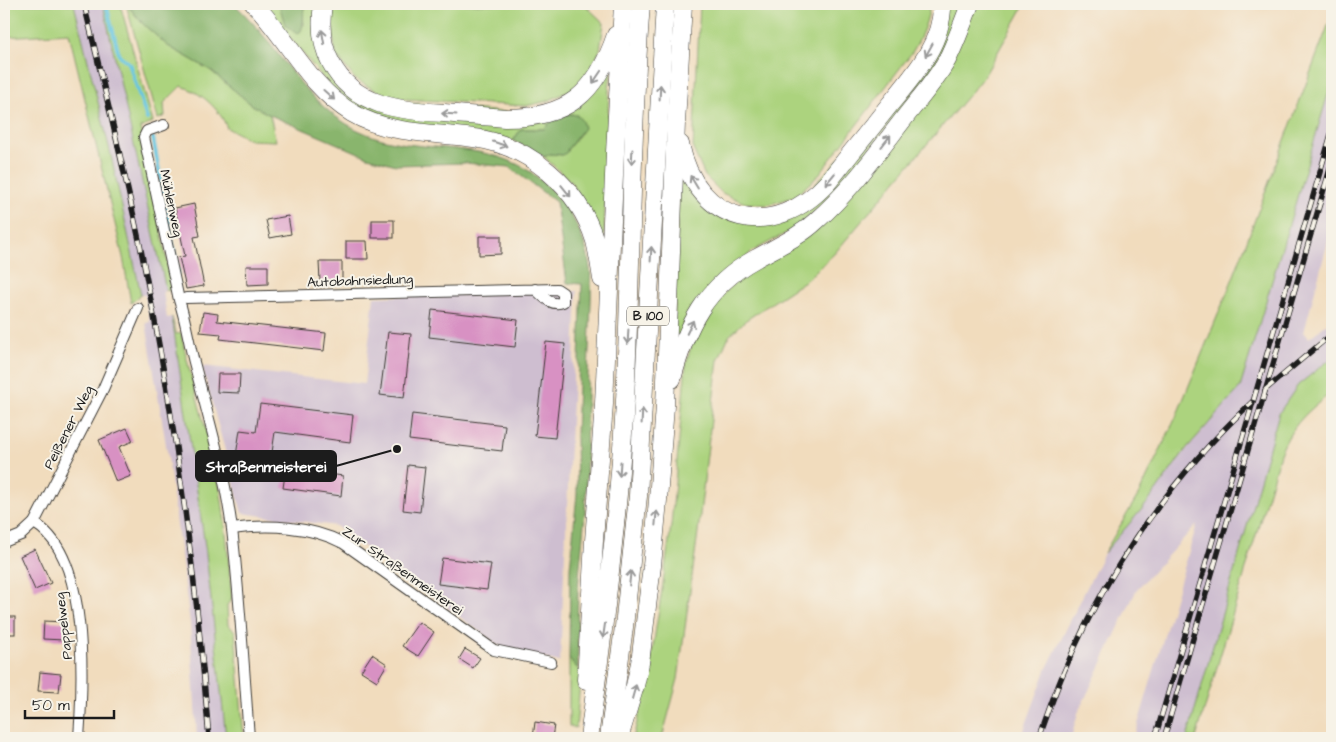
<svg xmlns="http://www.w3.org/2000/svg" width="1336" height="742" viewBox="0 0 1336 742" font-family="'Architects Daughter',sans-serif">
<rect width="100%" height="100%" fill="#f7f3e8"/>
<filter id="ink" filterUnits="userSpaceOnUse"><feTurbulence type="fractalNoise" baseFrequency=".02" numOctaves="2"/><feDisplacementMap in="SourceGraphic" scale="10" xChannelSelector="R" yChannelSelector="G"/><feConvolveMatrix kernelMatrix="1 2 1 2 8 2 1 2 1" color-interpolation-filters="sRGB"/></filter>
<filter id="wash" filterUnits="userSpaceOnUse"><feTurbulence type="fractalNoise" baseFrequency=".0096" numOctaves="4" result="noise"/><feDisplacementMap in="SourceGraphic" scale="20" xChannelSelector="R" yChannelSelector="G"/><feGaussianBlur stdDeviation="1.12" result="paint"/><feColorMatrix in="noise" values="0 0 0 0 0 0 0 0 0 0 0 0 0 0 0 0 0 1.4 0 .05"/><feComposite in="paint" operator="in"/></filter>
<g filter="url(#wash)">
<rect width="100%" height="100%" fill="#f1dcbd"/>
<g fill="#cebed0">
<path d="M74,4H103L166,290L163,291L167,318L172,317L206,553L226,738H197L190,623L168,457L146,323L150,322L145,295H141L110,151Z"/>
<path d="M1332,81V226L1304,332L1309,338L1332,320V358L1298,385L1279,413L1187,738H1134L1197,524L1137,589L1078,713L1071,738H1021L1046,670L1104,553L1148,502L1186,450L1240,388Z"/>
<path d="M577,291L560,662L505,650L336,526L242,513L202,366L364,384L374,297Z"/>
</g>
<g fill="#acd37e" stroke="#64784d">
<path d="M4,4H74L110,151L141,295L131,303L123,257L69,33L4,37Z"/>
<path d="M103,4H120L153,122L141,128L170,276L172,287L169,291L166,290Z"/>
<path d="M126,4L143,24L168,46L210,70L252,105L270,115L276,141L250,140L227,128C220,109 201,92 181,86L164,103L165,116L158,119Z"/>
<path d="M262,4H279L286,25H304L303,13L305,4H318L316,14L358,98L555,117L544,129H521L513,141L400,123L361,110L333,90Z"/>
<path d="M334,4H586L587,7L604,23L600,50L590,70L573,89L548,101L526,106L405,99L383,95L355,79L336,55L331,24Z"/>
<path d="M700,4H930C928,21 922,35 913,51L817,177L794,197L767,205L745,203L722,193L705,176L693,149Z"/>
<path d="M947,4H961L950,34L941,53L927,77L846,179L826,202L792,230L751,252L677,339H674L679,167L700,198L782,219L914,79Z"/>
<path d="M977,4H1025L986,73L972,91L834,254L805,281L746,320L729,336L718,360L698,532L678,679L662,738H633L648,679L663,583L671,526L686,364C695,328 712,301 741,278L840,207Z"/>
<path d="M1332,15V81L1240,388L1186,449L1148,502L1104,553L1140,492L1176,417L1233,278Z"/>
<path d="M612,66L609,88L604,238L601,237L571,182L544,157L550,154L563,155L581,133L573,114H567Z"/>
<path d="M172,317L176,334L181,333C191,382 207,429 218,478C226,517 228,559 232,599L227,605L228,625L235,631L244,738H226L206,553Z"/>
<path d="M1332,358V392C1307,412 1293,423 1280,454L1196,738H1187L1279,413L1298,385Z"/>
<path d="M569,659L581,671L576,728L569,726Z"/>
</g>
<g fill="#89b56d" stroke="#526844">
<path d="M127,4H234C281,46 305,110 367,134C419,155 481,139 529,171C555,189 574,214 584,243C594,270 591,299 590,326C589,350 588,373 587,396C586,429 587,461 586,493C585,526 580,558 578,590C577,616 578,643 578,669L569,659L570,568L577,493L576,435L582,284L567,283L556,202L509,167L465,163L396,165L368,157L270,115L252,105L210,70L168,46L143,24Z"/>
<path d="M279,4H305C302,13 305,22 301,31L297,34L285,25Z"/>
<path d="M567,114L577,115L582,121L584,128L567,150V152L563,155L550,154L544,157L513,141L521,129H544L555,117Z"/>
</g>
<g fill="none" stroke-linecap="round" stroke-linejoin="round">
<g stroke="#63c5e1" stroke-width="4">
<path d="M106,4L119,55L129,63L147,119"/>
<path d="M153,138L178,273"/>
</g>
</g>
<g id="blocks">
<g fill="#d891c3">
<path d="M194,204L200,236L194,237L204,286L186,289L179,257L185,256L175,208Z"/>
<path d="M288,216L291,234L270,238L266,220Z"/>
<rect x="372" y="220" width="22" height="18"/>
<path d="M479,236H501V254L479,255Z"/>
<path d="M346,241H367L368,259H346Z"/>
<path d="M319,262H342V281H320Z"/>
<path d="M246,266H268V284L247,285Z"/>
<path d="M432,310L518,320L515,347L429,337Z"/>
<path d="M203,312L218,314L217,321L326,333L324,351L220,339L221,334L200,332Z"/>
<path d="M388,332L411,334L404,398L380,395Z"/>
<path d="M546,342L565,344L555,438L535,436Z"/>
<path d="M218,374H240L239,393L217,392Z"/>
<path d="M260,404L353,415L350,442L275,432L270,466L235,462L240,430L256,432Z"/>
<path d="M412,414L505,425L502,451L409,440Z"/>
<path d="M127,428L133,441L119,447L131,476L116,482L99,440Z"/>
<path d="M408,465L425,467L420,512L403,510Z"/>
<path d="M286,468L343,476L341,496L283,488Z"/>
<path d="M35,549L51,583L35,590L20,556Z"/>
<path d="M442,558L491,564L487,590L438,584Z"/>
<rect x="4" y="617" width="11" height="17"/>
<path d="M44,621L65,622L64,640L43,639Z"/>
<path d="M419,622L434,632L418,656L402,646Z"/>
<path d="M465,649L480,658L473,668L459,659Z"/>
<path d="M372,654L387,664L377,681L361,671Z"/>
<path d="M40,672L61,674L59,692L38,691Z"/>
<path d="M535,722L554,725L552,738H533Z"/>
</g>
</g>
</g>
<g filter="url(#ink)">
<use href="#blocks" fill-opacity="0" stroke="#3c3934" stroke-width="1"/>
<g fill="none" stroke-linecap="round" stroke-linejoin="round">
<g stroke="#3c3934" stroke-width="12">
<g id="street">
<path d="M164,125L147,131L144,137L179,300C186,321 189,344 195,366C209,420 225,474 232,529C240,599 244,669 249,738"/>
<path d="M186,298L557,289L563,293V302C551,307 543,296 535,289"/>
<path d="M34,523C90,555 83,683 79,738"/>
<path d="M232,529C268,524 311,526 343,543L494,650L551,662"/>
<path d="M4,542L21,535L34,523L103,389L138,308"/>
</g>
</g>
<g stroke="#3c3934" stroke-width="19">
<g id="highway">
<path d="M254,4C288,39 309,87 352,113C389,135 434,132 474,138C529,145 579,188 595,241C598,253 600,266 602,279"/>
<path d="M323,4C320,24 321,45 331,63C353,106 401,111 444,113C464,115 485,116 505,118C568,118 596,94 616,35"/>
<path d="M680,144C697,226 774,242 828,182C846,159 865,136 883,113C908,81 943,47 942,4"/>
<path d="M672,379C686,326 706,286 755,259C776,247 798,238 816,221C849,192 875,156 902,121C917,101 935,82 947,60C956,42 963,23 970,4"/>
<path d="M586,680L594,541L604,404L615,153L623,4"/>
<path d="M589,738C603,632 617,526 624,419C632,281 630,142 641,4"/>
<path d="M609,738L624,627L638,496L665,4"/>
<path d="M619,738L635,686L640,663L652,566L658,500L665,406L676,123L683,4"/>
</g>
</g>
<use href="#street" stroke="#fff" stroke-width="10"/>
<use href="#highway" stroke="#fff" stroke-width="18"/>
<g stroke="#1c1c1c" stroke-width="5.5">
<g id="rail">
<path d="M84,4C103,82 122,161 139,240C173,404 196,571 209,738"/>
<path d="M1265,390L1332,334"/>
<path d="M1039,738C1047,717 1054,695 1063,674C1106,571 1171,478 1252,402"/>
<path d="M1155,738L1332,131"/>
<path d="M1164,738L1332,162"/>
</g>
</g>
<use href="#rail" stroke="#f7f3e8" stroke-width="4" stroke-dasharray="11" stroke-linecap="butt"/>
</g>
<defs><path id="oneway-shaft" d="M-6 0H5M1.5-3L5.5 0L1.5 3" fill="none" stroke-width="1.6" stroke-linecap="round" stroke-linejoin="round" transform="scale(1.25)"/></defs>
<g stroke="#999">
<use href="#oneway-shaft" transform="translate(323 37) rotate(-100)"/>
<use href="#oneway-shaft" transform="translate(929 50) rotate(119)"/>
<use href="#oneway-shaft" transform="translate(597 77) rotate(124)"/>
<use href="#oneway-shaft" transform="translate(660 92) rotate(-87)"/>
<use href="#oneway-shaft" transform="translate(329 95) rotate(42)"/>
<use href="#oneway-shaft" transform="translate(449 114) rotate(-176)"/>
<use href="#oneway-shaft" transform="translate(886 141) rotate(-52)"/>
<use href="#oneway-shaft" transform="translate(500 144) rotate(19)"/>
<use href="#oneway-shaft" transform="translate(632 157) rotate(93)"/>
<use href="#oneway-shaft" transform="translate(830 179) rotate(130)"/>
<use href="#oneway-shaft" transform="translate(694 182) rotate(-121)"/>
<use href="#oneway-shaft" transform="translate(566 191) rotate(51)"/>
<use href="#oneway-shaft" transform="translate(651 254) rotate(-87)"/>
<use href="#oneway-shaft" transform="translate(690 327) rotate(-64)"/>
<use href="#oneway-shaft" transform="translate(628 337) rotate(93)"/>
<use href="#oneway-shaft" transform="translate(642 416) rotate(-87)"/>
<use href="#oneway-shaft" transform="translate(620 469) rotate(94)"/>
<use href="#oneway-shaft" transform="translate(656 518) rotate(-85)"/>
<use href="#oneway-shaft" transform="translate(630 578) rotate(-84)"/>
<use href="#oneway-shaft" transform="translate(604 631) rotate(98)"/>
<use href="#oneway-shaft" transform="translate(634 692) rotate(-74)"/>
</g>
</g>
<g text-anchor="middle" stroke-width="4" stroke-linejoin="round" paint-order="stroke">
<rect fill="#f7f3e8" stroke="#5e5c59" stroke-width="1" x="627" y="306.5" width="42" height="19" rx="4"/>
<g font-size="12" font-weight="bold" fill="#1c1c1c">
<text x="648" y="320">B 100</text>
</g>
<g font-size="14" fill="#1c1c1c" stroke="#f7f3e8">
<text transform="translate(172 203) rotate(78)" y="5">Mühlenweg</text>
<text transform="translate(360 280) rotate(-2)" y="5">Autobahnsiedlung</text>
<text transform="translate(68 427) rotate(-63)" y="5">Peißener Weg</text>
<text transform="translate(403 570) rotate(35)" y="5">Zur Straßenmeisterei</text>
<text transform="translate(63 626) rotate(-97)" y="5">Pappelweg</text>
</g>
</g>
<path fill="none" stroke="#1c1c1c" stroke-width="2" d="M397 449L336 466"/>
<circle fill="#1c1c1c" stroke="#f7f3e8" stroke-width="2" cx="397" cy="449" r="5"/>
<rect fill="#1c1c1c" stroke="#1c1c1c" stroke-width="2" x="196" y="451" width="140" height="30" rx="5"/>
<g font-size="15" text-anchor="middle" font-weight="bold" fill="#fff">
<text x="266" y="472">Straßenmeisterei</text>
</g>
<rect width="1336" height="742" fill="none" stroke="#f7f3e8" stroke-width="20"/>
<path d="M25 710v8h89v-8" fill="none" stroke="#1c1c1c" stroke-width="2.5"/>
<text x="32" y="710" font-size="15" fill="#1c1c1c" stroke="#f7f3e8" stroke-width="4" paint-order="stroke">50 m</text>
</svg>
